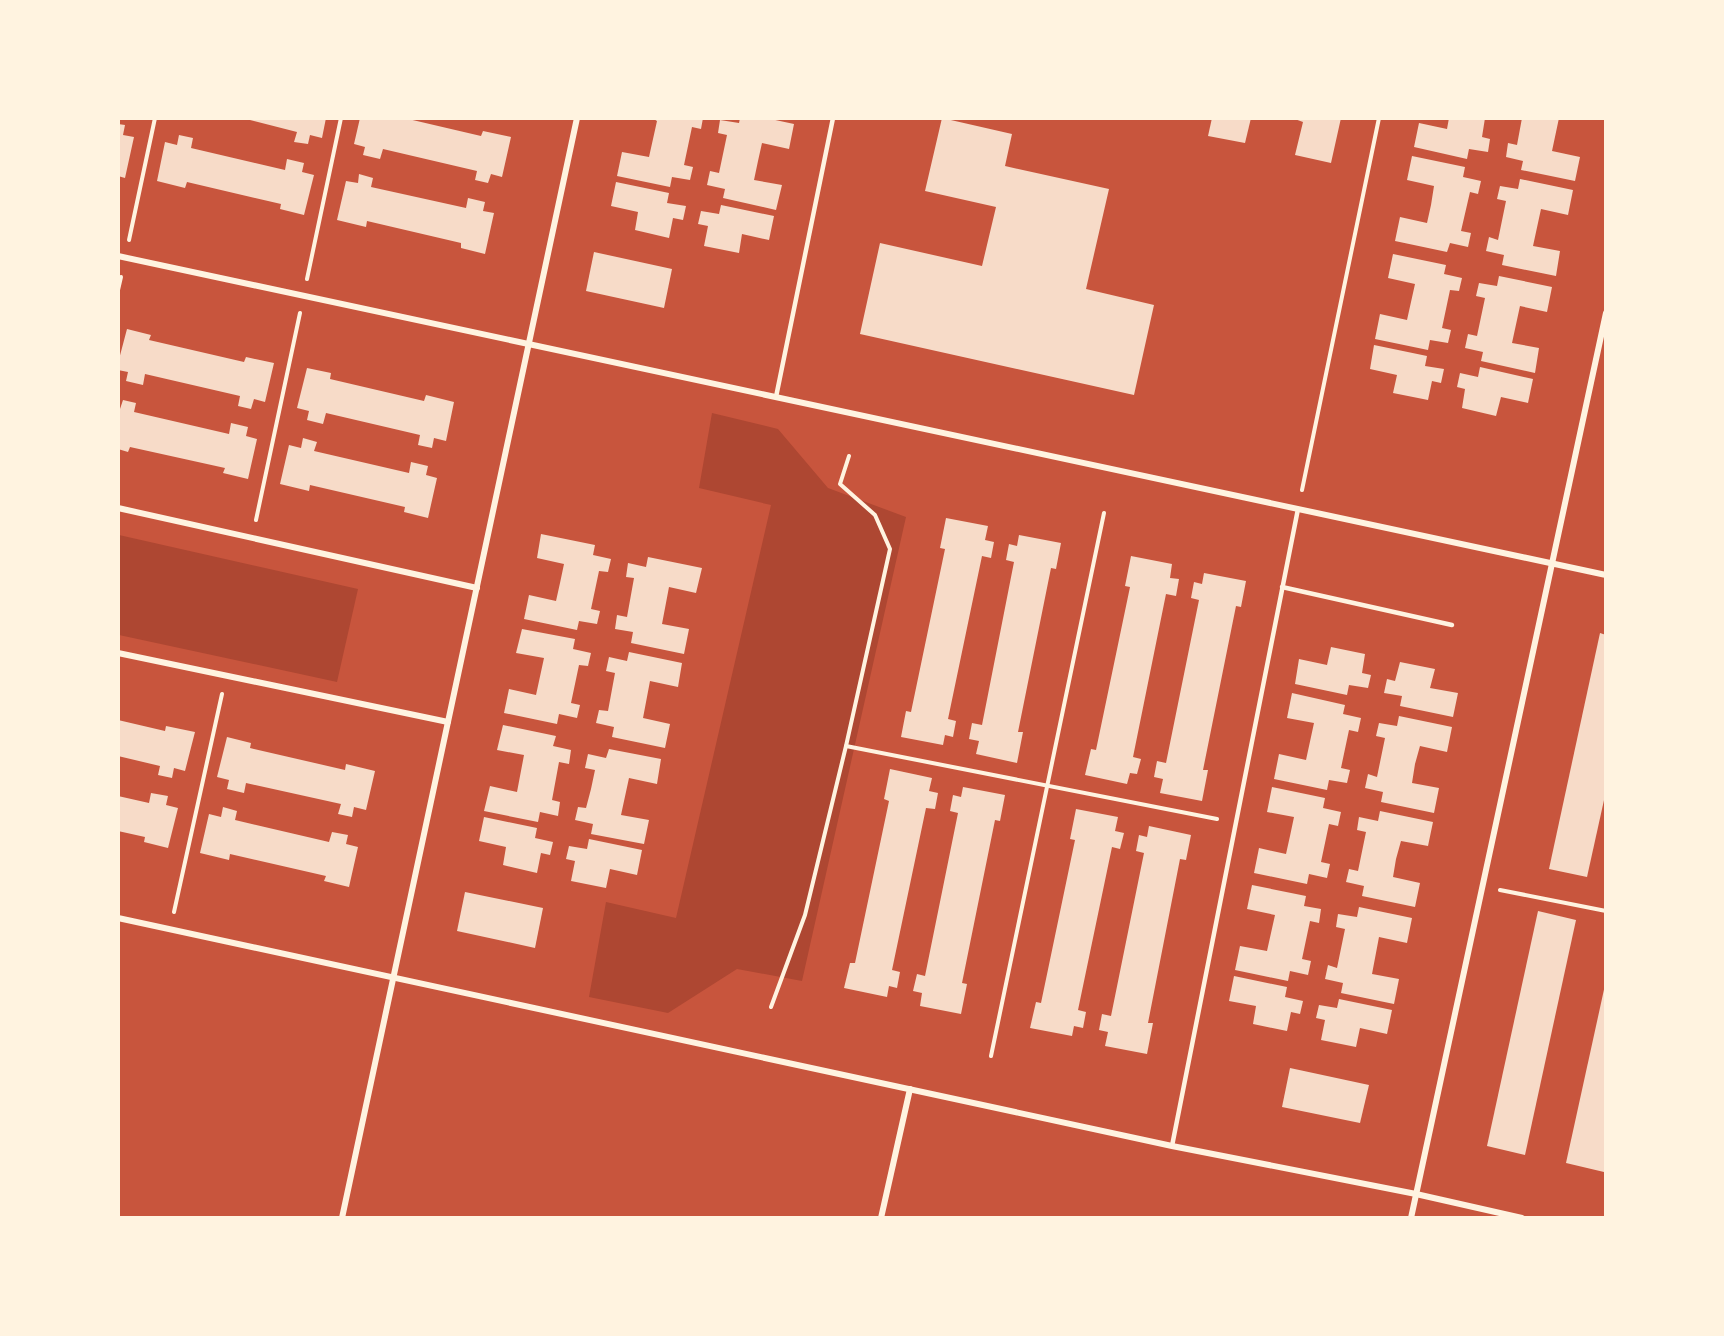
<svg xmlns="http://www.w3.org/2000/svg" width="1724" height="1336" viewBox="0 0 1724 1336" font-family="'PT Serif',serif">
<rect width="100%" height="100%" fill="#c8553d"/>
<g fill="#ae4732">
<path d="M712,413L778,429L828,488L906,517L802,981L737,969L668,1013L589,997L606,902L676,918L771,505L699,488Z"/>
<path d="M119,535L358,589L337,682L119,635Z"/>
</g>
<g fill="#f7dbc8">
<path d="M242,118H326L322,138L310,135L308,144L294,142L297,132Z"/>
<path d="M360,118H404L481,136L483,131L511,137L502,177L491,174L488,183L475,180L477,171L383,149L380,159L363,155L365,147L354,144Z"/>
<path d="M652,118H703L701,129L692,127L684,165L693,167L690,180L672,177L670,187L617,176L622,152L649,157L657,121Z"/>
<path d="M740,118H766L794,124L789,149L762,143L758,161L754,180L782,185L776,210L723,198L725,189L707,185L710,171L719,173L727,135L718,133L720,120L739,123Z"/>
<path d="M942,118L1012,134L1005,166L1109,189L1086,289L1154,305L1134,395L860,334L880,243L982,266L996,207L925,191Z"/>
<path d="M1212,118H1251L1245,143L1208,136Z"/>
<path d="M1292,118H1341L1331,163L1295,155L1303,122Z"/>
<path d="M1449,118H1485L1482,137L1490,139L1488,152L1469,149L1467,159L1414,147L1419,123L1447,129Z"/>
<path d="M1522,118H1559L1552,151L1580,157L1575,181L1521,170L1523,161L1506,157L1508,143L1517,145Z"/>
<path d="M118,124L125,125L123,135L134,137L125,178L118,176Z"/>
<path d="M179,135L193,138L191,148L285,170L287,159L304,163L302,172L314,175L304,215L280,209L281,204L187,182L185,188L157,181L165,142L177,145Z"/>
<path d="M1412,156L1465,167L1463,177L1481,181L1478,194L1470,192L1461,231L1471,233L1468,247L1450,243L1447,252L1395,241L1400,217L1427,223L1431,205L1434,186L1407,180Z"/>
<path d="M359,174L373,178L371,187L466,208L468,198L485,202L483,211L494,213L485,254L461,248V243L367,221L366,227L337,220L346,181L358,183Z"/>
<path d="M1520,179L1573,190L1568,215L1541,209L1533,246L1560,251L1556,276L1502,265L1504,255L1486,251L1489,237L1498,240L1506,201L1497,199L1500,186L1518,189Z"/>
<path d="M616,182L669,193L667,203L686,206L683,220L673,218L669,238L635,230L638,212L611,206Z"/>
<path d="M721,205L774,216L769,240L742,234L739,253L704,246L708,226L698,224L701,211L719,214Z"/>
<path d="M594,252L672,269L664,308L586,291Z"/>
<path d="M1393,254L1446,265L1444,274L1462,278L1459,291L1450,290L1442,328L1451,330L1448,343L1430,340L1428,350L1375,339L1380,314L1407,320L1415,284L1388,278Z"/>
<path d="M1499,276L1552,287L1547,312L1520,306L1512,343L1539,348L1535,373L1481,361L1483,352L1465,348L1468,334L1477,336L1485,298L1476,296L1479,283L1497,286Z"/>
<path d="M127,329L151,335L149,340L244,362L246,357L274,363L265,402L254,399L251,409L238,406L240,396L145,374L143,385L126,381L128,372L118,370V363Z"/>
<path d="M1374,345L1427,356L1425,366L1444,369L1441,383L1432,381L1428,400L1393,393L1397,375L1370,369Z"/>
<path d="M1480,367L1533,379L1528,403L1501,397L1496,416L1462,408L1465,389L1457,387L1460,373L1478,377Z"/>
<path d="M307,368L331,373L330,379L424,401L426,395L454,402L446,441L434,438L432,448L418,445L420,435L326,413L323,424L307,420L309,411L297,408Z"/>
<path d="M123,400L136,403L134,412L229,434L231,423L248,427L246,436L257,439L248,479L223,473L225,468L130,447L128,452L118,449V409H120Z"/>
<path d="M303,438L317,442L314,451L409,473L411,462L428,466L426,475L437,478L428,518L404,512L405,507L310,485L309,491L280,484L289,445L301,448Z"/>
<path d="M946,518L988,526L985,540L994,542L991,558L982,556L948,719L956,721L953,737L945,735L943,745L901,737L906,711L911,712L945,549L940,548Z"/>
<path d="M541,534L595,545L593,555L611,559L608,572L599,571L591,609L600,611L597,624L579,621L577,630L524,619L529,595L556,601L560,583L564,564L537,558Z"/>
<path d="M1019,535L1061,543L1056,569L1051,568L1018,732H1023L1017,763L976,754L979,741L969,739L972,723L982,725L1014,562L1006,560L1009,544L1017,546Z"/>
<path d="M1131,556L1172,564L1170,578L1179,579L1176,596L1166,594L1133,757L1141,759L1137,774L1130,773L1127,784L1085,775L1091,749L1096,750L1130,587L1125,586Z"/>
<path d="M648,557L702,568L696,593L669,587L662,624L689,629L684,654L631,643L633,632L615,629L617,615L627,617L634,578L626,577L628,563L646,567Z"/>
<path d="M1204,573L1246,581L1241,607L1236,606L1203,770H1208L1202,801L1160,793L1163,779L1154,777L1157,761L1166,763L1199,600L1191,598L1194,582L1202,584Z"/>
<path d="M522,629L575,639L573,649L591,653L588,666L579,665L571,703L580,705L577,718L559,714L557,724L504,713L509,689L536,695L544,658L516,653Z"/>
<path d="M1600,633L1606,635V791L1587,877L1549,869Z"/>
<path d="M1331,647L1365,654L1362,673L1371,675L1368,688L1349,685L1347,695L1295,684L1299,659L1327,665Z"/>
<path d="M629,652L682,663L678,687L650,681L643,718L670,724L665,748L612,737L614,727L596,723L599,710L608,711L615,673L606,671L609,657L627,661Z"/>
<path d="M1400,662L1435,669L1430,688L1458,693L1453,717L1400,706L1402,696L1384,693L1387,679L1395,681Z"/>
<path d="M1292,693L1345,705L1343,714L1361,718L1358,732L1349,730L1341,768L1350,770L1347,783L1329,780L1327,790L1274,779L1279,754L1306,760L1314,723L1287,718Z"/>
<path d="M1399,716L1452,727L1447,752L1420,746L1415,764L1412,783L1439,788L1434,813L1381,802L1383,792L1365,788L1368,774L1377,777L1385,738L1376,736L1379,723L1397,726Z"/>
<path d="M118,720L165,731L166,726L195,732L185,771L174,768L172,778L158,775L160,766L118,756Z"/>
<path d="M503,725L556,736L553,746L571,750L569,764L559,762L552,800L560,802L558,816L540,812L538,822L484,811L490,786L517,792L524,755L497,750Z"/>
<path d="M227,737L251,743L250,748L345,770L346,764L375,771L366,810L354,807L352,817L338,814L341,804L246,783L244,793L227,789L229,780L217,777Z"/>
<path d="M609,749L661,759L657,784L629,778L621,815L649,820L644,844L591,834L593,824L575,820L578,807L586,808L591,789L595,770L585,768L588,754L606,758Z"/>
<path d="M890,769L932,778L929,791L938,793L935,809L926,808L892,970L900,972L897,988L889,986L887,997L844,988L850,963H855L889,801L884,799Z"/>
<path d="M963,787L1005,795L1000,821L995,820L962,983L967,984L961,1014L920,1006L922,993L913,991L917,974L925,976L958,813L950,811L953,795L961,797Z"/>
<path d="M1272,787L1325,798L1323,808L1341,812L1338,826L1329,824L1321,862L1330,864L1327,878L1309,874L1307,884L1254,873L1259,848L1286,854L1290,836L1294,817L1267,812Z"/>
<path d="M151,793L168,796L166,805L178,808L168,848L144,842L145,837L118,831V796L149,803Z"/>
<path d="M223,807L237,811L235,820L329,842L332,832L348,835L346,844L358,847L349,887L324,881L326,876L230,854L229,860L200,853L209,814L221,817Z"/>
<path d="M1076,809L1118,817L1115,831L1124,833L1120,849L1112,847L1078,1010L1086,1012L1083,1028L1074,1026L1072,1036L1030,1028L1036,1002L1041,1003L1075,840L1070,839Z"/>
<path d="M1380,811L1433,822L1428,846L1401,841L1396,859L1393,877L1420,883L1415,907L1362,896L1364,886L1346,882L1349,869L1358,871L1366,832L1357,830L1359,817L1378,821Z"/>
<path d="M484,817L537,828L535,838L553,842L550,855L541,853L537,873L503,865L506,847L479,841Z"/>
<path d="M1149,826L1191,835L1186,860L1180,859L1148,1023H1153L1147,1054L1105,1046L1108,1032L1099,1030L1102,1014L1111,1016L1144,853L1136,851L1139,835L1147,837Z"/>
<path d="M589,839L642,850L637,875L610,869L606,888L571,881L575,861L566,859L569,846L587,849Z"/>
<path d="M1252,885L1306,896L1304,906L1321,909L1319,923L1310,921L1302,959L1311,961L1308,975L1290,971L1288,981L1235,970L1240,946L1267,951L1275,915L1247,909Z"/>
<path d="M465,892L543,908L535,948L457,931Z"/>
<path d="M1359,907L1412,918L1407,943L1379,937L1372,974L1399,979L1394,1004L1341,993L1343,983L1325,979L1328,965L1337,968L1345,929L1336,927L1338,914L1357,917Z"/>
<path d="M1538,911L1576,920L1525,1155L1487,1146Z"/>
<path d="M1234,976L1287,987L1285,997L1303,1001L1300,1014L1291,1012L1287,1031L1253,1024L1256,1006L1229,1001Z"/>
<path d="M1605,985L1606,1163L1604,1172L1566,1163Z"/>
<path d="M1339,999L1392,1010L1387,1034L1360,1028L1356,1047L1321,1040L1325,1020L1316,1018L1319,1005L1337,1008Z"/>
<path d="M1290,1068L1369,1085L1360,1123L1282,1107Z"/>
</g>
<g fill="none" stroke-linecap="round" stroke-linejoin="round">
<g stroke="#fff3e0" stroke-width="4">
<path d="M129,240L155,118"/>
<path d="M307,279L341,118"/>
<path d="M118,290L121,277"/>
<path d="M1302,490L1379,118"/>
<path d="M256,520L300,313"/>
<path d="M846,746L1217,819"/>
<path d="M1500,890L1606,911"/>
<path d="M174,912L222,694"/>
<path d="M771,1007L805,915L846,746L890,549L875,515L840,484L849,456"/>
<path d="M991,1056L1104,513"/>
</g>
<g stroke="#fff3e0" stroke-width="4.5">
<path d="M776,397L833,118"/>
<path d="M1282,587L1452,625"/>
<path d="M1172,1146L1298,509"/>
</g>
<g stroke="#fff3e0" stroke-width="6">
<path d="M118,256L1606,575"/>
<path d="M118,508L477,588"/>
<path d="M118,653L448,722"/>
<path d="M118,918L1172,1146L1416,1194L1522,1218"/>
<path d="M342,1218L577,118"/>
<path d="M881,1218L910,1089"/>
<path d="M1411,1218L1606,313"/>
</g>
</g>
<rect width="1724" height="1336" fill="none" stroke="#fff3e0" stroke-width="240"/>
</svg>
